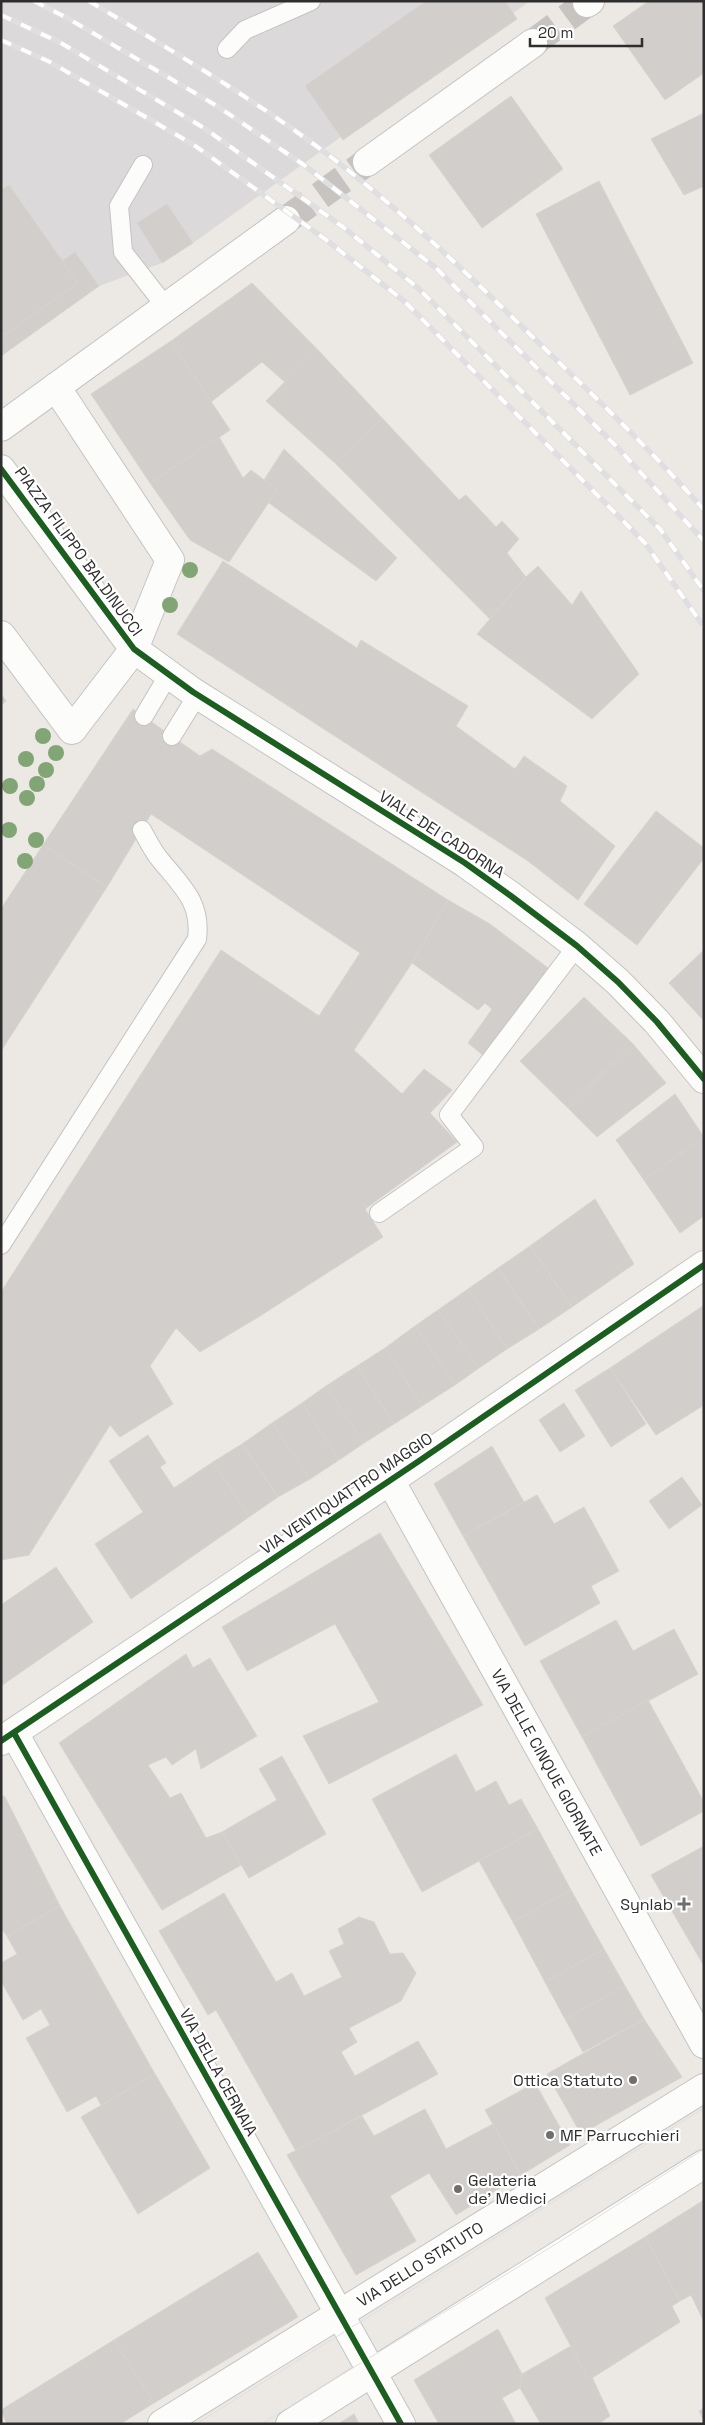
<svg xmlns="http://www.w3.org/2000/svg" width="705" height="2425" viewBox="0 0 705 2425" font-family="'Space Grotesk',sans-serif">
<rect width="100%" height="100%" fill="#ece8e4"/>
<path fill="#dcd9db" d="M1,1H530L193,243L162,263L99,286L1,356Z"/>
<g fill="#d1cecb" stroke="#d7d4d0">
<path d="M426,1H505L517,19L343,140L305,86Z"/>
<path d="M649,1H704V73L665,100L613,26Z"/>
<path d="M511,96L563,169L482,228L429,155Z"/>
<path d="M704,113V186L684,195L651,139Z"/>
<path d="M599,181L693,363L630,395L536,214Z"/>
<path d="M9,185L78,283L4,335L1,330V190Z"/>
<path d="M167,204L193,243L162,263L137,223Z"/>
<path d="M75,252L99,286L1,356V330L4,335L78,283L62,261Z"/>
<path d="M252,283L317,349L286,383L262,362L211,402L171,341Z"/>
<path d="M171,341L230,430L150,483L91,394Z"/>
<path d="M317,349L382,418L335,463L266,401Z"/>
<path d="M382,418L459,500L466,495L496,527L502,521L519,539L507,553L526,577L490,619L335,463Z"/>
<path d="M219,437L243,478L251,470L277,490L229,562L190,540L150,483Z"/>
<path d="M284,449L397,558L376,581L269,503L277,490L264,480Z"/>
<path d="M223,561L357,648L361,640L468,706L456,726L515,769L524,756L567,786L560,801L615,846L578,900L528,861L177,634Z"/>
<path d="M538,566L572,605L581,591L639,674L592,719L477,634L526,577Z"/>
<path d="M1,694L6,701L1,705Z"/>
<path d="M133,709L200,756L212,749L448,900L412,963L354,1050L402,1094L424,1069L452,1090L430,1113L457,1142L365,1209L383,1237L260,1316L200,1352L176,1328L150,1366L173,1404L120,1437L110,1425L29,1555L1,1560V1292L221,950L319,1016L360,953L151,814L107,887L43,845Z"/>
<path d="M656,811L704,848V858L637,945L584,904Z"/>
<path d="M43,845L107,887L1,1051V909Z"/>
<path d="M448,900L490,924L552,971L484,1056L468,1043L492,1009L485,1003L478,1010L412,963Z"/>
<path d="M704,950V1021L669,983Z"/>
<path d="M584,997L633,1044L568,1108L520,1061Z"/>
<path d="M633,1044L666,1083L597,1137L568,1108Z"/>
<path d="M675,1094L704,1137L644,1180L616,1140Z"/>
<path d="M704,1137V1216L680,1233L644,1180Z"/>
<path d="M595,1199L634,1264L572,1307L530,1246Z"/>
<path d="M530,1246L572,1307L539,1329L498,1268Z"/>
<path d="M498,1268L539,1329L507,1349L468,1289Z"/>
<path d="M468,1289L507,1349L479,1368L438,1310Z"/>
<path d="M704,1305V1321L697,1310Z"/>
<path d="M438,1310L479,1368L455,1385L415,1326Z"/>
<path d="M697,1310L704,1321V1405L656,1435L610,1368Z"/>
<path d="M415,1326L455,1385L422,1406L385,1348Z"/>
<path d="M385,1348L422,1406L394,1424L357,1366Z"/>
<path d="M357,1366L394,1424L364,1443L326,1386Z"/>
<path d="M610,1368L646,1424L611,1447L575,1390Z"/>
<path d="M326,1386L364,1443L339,1460L302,1403Z"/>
<path d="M302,1403L339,1460L310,1479L272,1423Z"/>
<path d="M564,1403L585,1436L560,1452L539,1420Z"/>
<path d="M272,1423L310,1479L278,1497L242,1444Z"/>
<path d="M148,1435L166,1463L160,1467L174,1488L213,1462L249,1517L131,1599L95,1544L143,1512L109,1461Z"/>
<path d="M242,1444L278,1497L249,1517L213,1462Z"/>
<path d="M492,1446L524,1502L463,1536L434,1484Z"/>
<path d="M682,1477L702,1505L669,1529L649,1501Z"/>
<path d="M537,1495L554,1524L584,1507L619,1571L591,1586L600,1603L525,1646L463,1536Z"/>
<path d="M380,1533L483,1705L329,1784L303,1736L379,1702L335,1624L247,1671L222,1627Z"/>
<path d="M56,1567L93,1622L1,1686V1605Z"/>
<path d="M616,1620L633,1651L674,1629L698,1674L582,1737L540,1661Z"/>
<path d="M186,1654L193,1668L210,1658L257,1736L201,1769L196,1749L172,1765L166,1757L148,1765L170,1798L181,1793L206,1838L222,1832L241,1865L162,1910L59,1743Z"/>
<path d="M648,1700L704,1802V1811L641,1846L582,1737Z"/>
<path d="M456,1754L476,1792L496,1781L509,1805L521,1799L538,1829L422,1892L372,1799Z"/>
<path d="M282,1756L326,1834L249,1878L222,1832L277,1800L259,1769Z"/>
<path d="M1,1795L5,1797L60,1906L7,1936L1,1928Z"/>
<path d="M538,1829L571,1890L513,1922L479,1861Z"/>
<path d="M704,1846V1966L651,1875Z"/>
<path d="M571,1890L604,1949L545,1982L513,1922Z"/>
<path d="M224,1893L276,1982L292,1973L304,1996L342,1977L329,1951L344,1944L338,1929L359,1917L374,1922L390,1954L403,1953L416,1973L401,2001L349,2028L357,2042L341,2052L355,2076L418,2041L438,2074L296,2151L216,2010L208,2015L159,1931Z"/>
<path d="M60,1906L155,2074L101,2105L96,2096L67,2112L26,2038L50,2025L41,2009L23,2020L1,1981V1963L17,1954L7,1936Z"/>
<path d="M604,1949L625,1986L565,2019L545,1982Z"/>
<path d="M625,1986L644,2019L583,2052L565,2019Z"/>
<path d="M644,2019L682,2077L581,2134L547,2074Z"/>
<path d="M155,2074L210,2168L138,2214L81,2117Z"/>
<path d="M535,2083L570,2145L521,2175L485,2110Z"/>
<path d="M425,2109L446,2149L493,2124L521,2175L456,2215L429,2173L390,2196L416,2241L356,2275L287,2155L362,2116L374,2136Z"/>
<path d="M704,2200V2322L691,2295L680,2301L645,2237Z"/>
<path d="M645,2237L680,2301L672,2306L680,2322L589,2380L545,2298Z"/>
<path d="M258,2252L298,2317L154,2403L114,2340Z"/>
<path d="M498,2329L522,2374L520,2388L502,2398L516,2424H439L414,2380Z"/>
<path d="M114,2340L154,2403L120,2424H7L1,2410Z"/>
<path d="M571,2346L589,2380L592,2377L610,2416L598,2424H541L520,2388L522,2374Z"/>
<path d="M704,2408V2421L699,2411Z"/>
<path d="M354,2414L359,2424H338Z"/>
</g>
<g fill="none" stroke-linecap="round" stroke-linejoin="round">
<g stroke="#c6c3c0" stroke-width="28" stroke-dasharray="28 14" stroke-linecap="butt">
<path d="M533,43L587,3"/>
<path d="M286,220L367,162"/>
</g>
<g stroke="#c5c4c5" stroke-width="20">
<g id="service">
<path d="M227,49L245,30L311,1"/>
<path d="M143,165L119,206L123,252L166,307"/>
<path d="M144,716L169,674"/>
<path d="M172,736L198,694"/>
<path d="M379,1213L474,1147L449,1115L577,946"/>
<path d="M1,1245L197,939C202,901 180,885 158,857C152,849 147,839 142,830"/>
</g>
</g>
<g stroke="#c5c4c5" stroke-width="30">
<g id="minor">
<path d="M1,469L134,649L193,692L465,863L511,896L577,946L618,982L657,1022L704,1079"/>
<path d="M1,635L72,730L134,649L170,560L56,387"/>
<path d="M390,1480L704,2044"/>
<path d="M14,1733L401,2424"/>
<path d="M1,1741L419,1461L704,1265"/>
</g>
</g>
<g stroke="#c5c4c5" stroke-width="30">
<g id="tertiary">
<path d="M587,3L590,1"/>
<path d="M367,162L533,43"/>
<path d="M1,427L286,220"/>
<path d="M162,2424L704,2088"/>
<path d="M290,2424L704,2164"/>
</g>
</g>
<use href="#service" stroke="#fcfcfb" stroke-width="18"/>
<use href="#minor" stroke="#fcfcfb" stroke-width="28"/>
<use href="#tertiary" stroke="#fcfcfb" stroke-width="28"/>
<g stroke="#dfdfe1" stroke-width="1">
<path d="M196,2424L704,2108"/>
<path d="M261,2424L559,2242L704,2149"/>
</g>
<g stroke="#dfdfe1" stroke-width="5.5">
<g id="rail">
<path d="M34,1L69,19L217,106L304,165L436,268L618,448L704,541"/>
<path d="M89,1C169,49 249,96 323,151C402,210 472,278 543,347C598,400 653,452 704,510"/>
<path d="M1,15L61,43L204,128L343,227L418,288L660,529L704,591"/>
<path d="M1,40L50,62L194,145L325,239L404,301L645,543L704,627"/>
</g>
</g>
<use href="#rail" stroke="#fff" stroke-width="4" stroke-dasharray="11" stroke-linecap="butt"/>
<g stroke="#fff" stroke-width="9">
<g id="cycleway">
<path d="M1,469L134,649L193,692L465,863L511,896L577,946L618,982L657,1022L704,1079"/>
<path d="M14,1733L401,2424"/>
<path d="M1,1741L419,1461L704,1265"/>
</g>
</g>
<use href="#cycleway" stroke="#1b5e20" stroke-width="6"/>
</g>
<g fill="#82a575">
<circle cx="190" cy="570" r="8"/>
<circle cx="170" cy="605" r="8"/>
<circle cx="43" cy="736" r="8"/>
<circle cx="56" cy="753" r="8"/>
<circle cx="26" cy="759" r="8"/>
<circle cx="46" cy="770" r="8"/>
<circle cx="37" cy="784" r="8"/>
<circle cx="10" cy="786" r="8"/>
<circle cx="27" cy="798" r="8"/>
<circle cx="9" cy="830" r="8"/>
<circle cx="36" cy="840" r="8"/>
<circle cx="25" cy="861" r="8"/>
</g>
<g fill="#706f6e" stroke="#fff" stroke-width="2">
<path d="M681.5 1896.5h5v5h5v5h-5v5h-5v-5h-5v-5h5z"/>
<circle cx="633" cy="2080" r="5"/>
<circle cx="550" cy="2135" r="5"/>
<circle cx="458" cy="2189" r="5"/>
</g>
<g text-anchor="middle" stroke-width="4.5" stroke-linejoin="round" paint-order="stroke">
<g font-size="16" fill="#2e2e2e" stroke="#fff">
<text transform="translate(79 551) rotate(54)" y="6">PIAZZA FILIPPO BALDINUCCI</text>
<text transform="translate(442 834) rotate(33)" y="6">VIALE DEI CADORNA</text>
<text transform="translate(346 1493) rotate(-34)" y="6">VIA VENTIQUATTRO MAGGIO</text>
<text transform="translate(547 1762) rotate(61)" y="6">VIA DELLE CINQUE GIORNATE</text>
<text transform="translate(219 2072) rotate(61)" y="6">VIA DELLA CERNAIA</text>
<text transform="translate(420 2264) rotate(-32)" y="6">VIA DELLO STATUTO</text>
</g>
<g font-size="16" fill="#2e2e2e" stroke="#fff" text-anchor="end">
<text x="673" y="1910">Synlab</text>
<text x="623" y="2086">Ottica Statuto</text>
<text x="560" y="2141" text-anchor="start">MF Parrucchieri</text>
<text x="468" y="2186" text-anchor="start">Gelateria<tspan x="468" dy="18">de' Medici</tspan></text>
</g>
</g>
<rect width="705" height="2425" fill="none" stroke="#2e2e2e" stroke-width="5"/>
<path d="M530 38v8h112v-8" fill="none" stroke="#2e2e2e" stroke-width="2.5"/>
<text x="538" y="38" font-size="15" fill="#2e2e2e" stroke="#ffffff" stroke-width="4" paint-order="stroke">20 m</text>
</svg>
